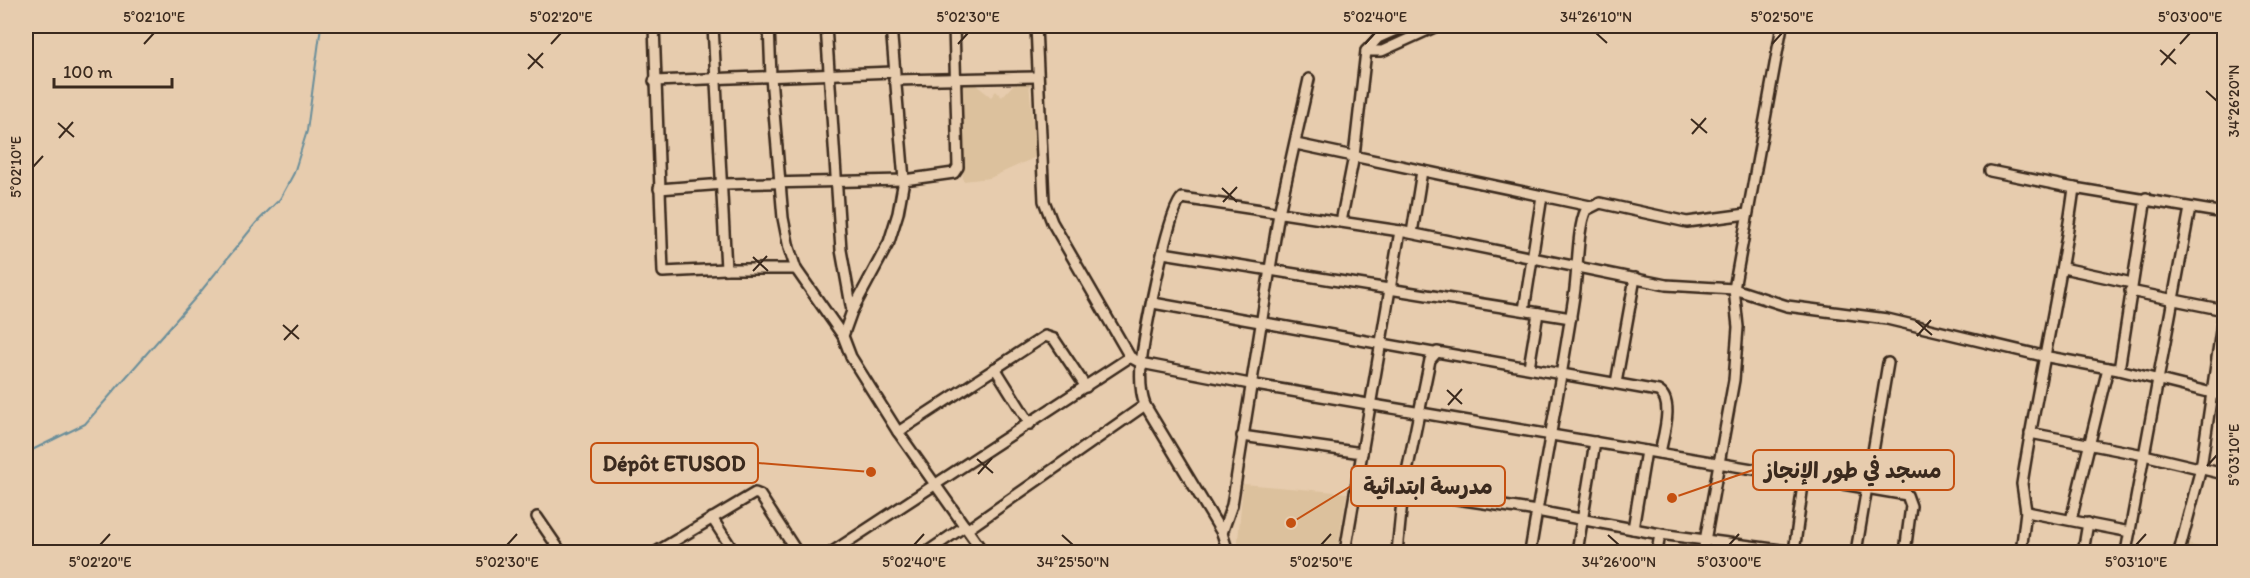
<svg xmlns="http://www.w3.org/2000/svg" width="2250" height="578" viewBox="0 0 2250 578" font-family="Itim,'Playpen Sans Arabic',sans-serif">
<rect width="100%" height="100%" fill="#e7ccae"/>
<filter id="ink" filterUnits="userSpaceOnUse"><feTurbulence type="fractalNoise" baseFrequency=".0167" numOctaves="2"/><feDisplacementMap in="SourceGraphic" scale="12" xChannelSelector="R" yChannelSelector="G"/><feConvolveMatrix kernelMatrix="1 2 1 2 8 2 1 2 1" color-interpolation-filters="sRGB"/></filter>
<g filter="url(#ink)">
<g fill="#dcc19d">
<path d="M1029,83L1036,157L990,178L963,181L959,85H976L991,97L996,91L1002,97L1013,85Z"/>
<path d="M1243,484L1347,493L1337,552H1237Z"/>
<path d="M2186,544L2224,550V552H2185Z"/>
</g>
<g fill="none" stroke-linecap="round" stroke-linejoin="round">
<path stroke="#6c8f9a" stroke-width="2" d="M26,453L85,424L197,296L256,223L280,199L294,173L307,131L321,26"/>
<g stroke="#3b2a1e" stroke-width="14">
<g id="minor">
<path d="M654,26L663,272L726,269H796"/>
<path d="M713,26L726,269"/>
<path d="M769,26L771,77L783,218L789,248L796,269L843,336"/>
<path d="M826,26L841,250L852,311"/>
<path d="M891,26L904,180L898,213L889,242L852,311L843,336L851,357L898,432L983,552"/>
<path d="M1036,26L1044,201L1052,222L1130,357L1141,363L1250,384L1907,495L1911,506L1905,552"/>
<path d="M1366,51H1382L1437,26"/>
<path d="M894,80L1037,77"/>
<path d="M654,81L894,72"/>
<path d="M1296,144L1590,206"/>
<path d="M1990,171L2074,188"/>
<path d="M659,189L724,184L904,180L954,173L958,167L954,26"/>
<path d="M1341,222L1354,156L1366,51L1378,38L1405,26"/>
<path d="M1412,233L1422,171"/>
<path d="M1163,253L1571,318"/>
<path d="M2063,268L2132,283"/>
<path d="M2130,291L2224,310L2201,468L2179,552"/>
<path d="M1153,303L1433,353"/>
<path d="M1524,310L1542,196"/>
<path d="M1529,367L1538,313"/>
<path d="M995,368L1030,424"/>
<path d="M2119,370L2224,396"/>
<path d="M1616,383L1635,278"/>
<path d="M898,432L1045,336L1054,339L1086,387"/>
<path d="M2030,433L2144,455L2224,474"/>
<path d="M1242,436L1362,453"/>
<path d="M1403,491L1537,511L1660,534L1796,552"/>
<path d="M537,517L561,552"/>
<path d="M712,518L734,552"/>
<path d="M2071,520L2108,368"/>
<path d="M968,529L1145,405"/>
<path d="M1633,529L1646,451"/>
<path d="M2130,532L2032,513L2026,511L2022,484C2037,385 2061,288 2074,188L2224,213"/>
<path d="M1222,533L1232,505L1279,213L1309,79"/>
<path d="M656,552L755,493L760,495L797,552"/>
<path d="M832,552L1130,357"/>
<path d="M927,552L965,526"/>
<path d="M1228,552L1222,533L1145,405C1140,392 1140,378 1141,364C1143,341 1168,208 1182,198L1400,231L1666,285L1734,289L1787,306L1887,319L2043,356L2119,370L2146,198"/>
<path d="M1345,552L1400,231"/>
<path d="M1397,552L1403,491L1430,360L1437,352L1658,391C1675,400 1663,436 1660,453"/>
<path d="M1530,552C1544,467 1561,382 1574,296C1578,273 1577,228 1586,210L1600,203L1687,222L1747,214"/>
<path d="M1577,552L1595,442"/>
<path d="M1657,552L1660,534"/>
<path d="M1703,552L1734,380L1738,327L1734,289L1782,26"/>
<path d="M1794,552L1804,477"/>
<path d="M1856,552L1888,363"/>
<path d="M2021,552L2026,511"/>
<path d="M2083,552L2088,523"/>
<path d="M2126,552L2190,208"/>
</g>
</g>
<use href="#minor" stroke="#e7ccae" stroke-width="9"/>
</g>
</g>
<path fill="none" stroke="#3b2a1e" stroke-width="2" d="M1596,33L1607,43M144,44L154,33M551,44L561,33M958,44L968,33M1365,44L1375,33M1772,44L1782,33M2180,44L2190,33M2160,50L2176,64M528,54L543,68M2161,65L2175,49M528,69L543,53M2206,91L2217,101M1691,119L1707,133M58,123L74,137M1692,134L1706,118M59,138L73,122M33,167L43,156M1222,188L1237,202M1223,202L1237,187M753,257L768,271M753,271L767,256M1916,321L1932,335M283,325L299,339M1917,336L1931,320M284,340L298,325M1447,390L1462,404M1448,405L1462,389M977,459L993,473M2207,466L2217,455M978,474L992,458M1062,535L1073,545M1608,535L1619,545M100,545L110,534M507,545L517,534M914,545L924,534M1321,545L1331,534M1729,545L1739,534M2136,545L2146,534"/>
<path fill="none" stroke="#c55010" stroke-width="2" d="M871 472L758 463M1672 498L1753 470M1291 523L1351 486"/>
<g fill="#c55010" stroke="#e7ccae" stroke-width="2">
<circle cx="871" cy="472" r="6"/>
<circle cx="1672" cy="498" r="6"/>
<circle cx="1291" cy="523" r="6"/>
</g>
<g fill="#e7ccae" stroke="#c55010" stroke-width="2">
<rect x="591" y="443" width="167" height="40" rx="6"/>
<rect x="1753" y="450" width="201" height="40" rx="6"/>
<rect x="1351" y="466" width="154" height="40" rx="6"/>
</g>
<g font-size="22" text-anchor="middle" font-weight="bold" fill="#3b2a1e">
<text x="674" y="471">Dépôt ETUSOD</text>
<text x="1853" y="478">مسجد في طور الإنجاز</text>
<text x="1428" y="494">مدرسة ابتدائية</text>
</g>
<rect width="2250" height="578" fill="none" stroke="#e7ccae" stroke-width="66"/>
<path d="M54 78v9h118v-9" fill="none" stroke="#3b2a1e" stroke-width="3"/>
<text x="63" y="78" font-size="18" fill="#3b2a1e" stroke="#e7ccae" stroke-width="4.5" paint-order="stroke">100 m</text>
<rect x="33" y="33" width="2184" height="512" fill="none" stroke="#3b2a1e" stroke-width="2"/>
<g font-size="15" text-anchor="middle" fill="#3b2a1e">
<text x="154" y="22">5°02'10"E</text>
<text x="561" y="22">5°02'20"E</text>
<text x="968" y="22">5°02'30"E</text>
<text x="1375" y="22">5°02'40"E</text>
<text x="1596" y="22">34°26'10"N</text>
<text x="1782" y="22">5°02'50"E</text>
<text x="2190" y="22">5°03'00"E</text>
<text transform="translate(2234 101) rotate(-90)" y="5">34°26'20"N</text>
<text transform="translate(16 167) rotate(-90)" y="5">5°02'10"E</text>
<text transform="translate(2234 455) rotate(-90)" y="5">5°03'10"E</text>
<text x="100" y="567">5°02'20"E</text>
<text x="507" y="567">5°02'30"E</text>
<text x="914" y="567">5°02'40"E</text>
<text x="1073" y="567">34°25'50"N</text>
<text x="1321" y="567">5°02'50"E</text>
<text x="1619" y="567">34°26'00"N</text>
<text x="1729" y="567">5°03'00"E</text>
<text x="2136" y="567">5°03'10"E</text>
</g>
</svg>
